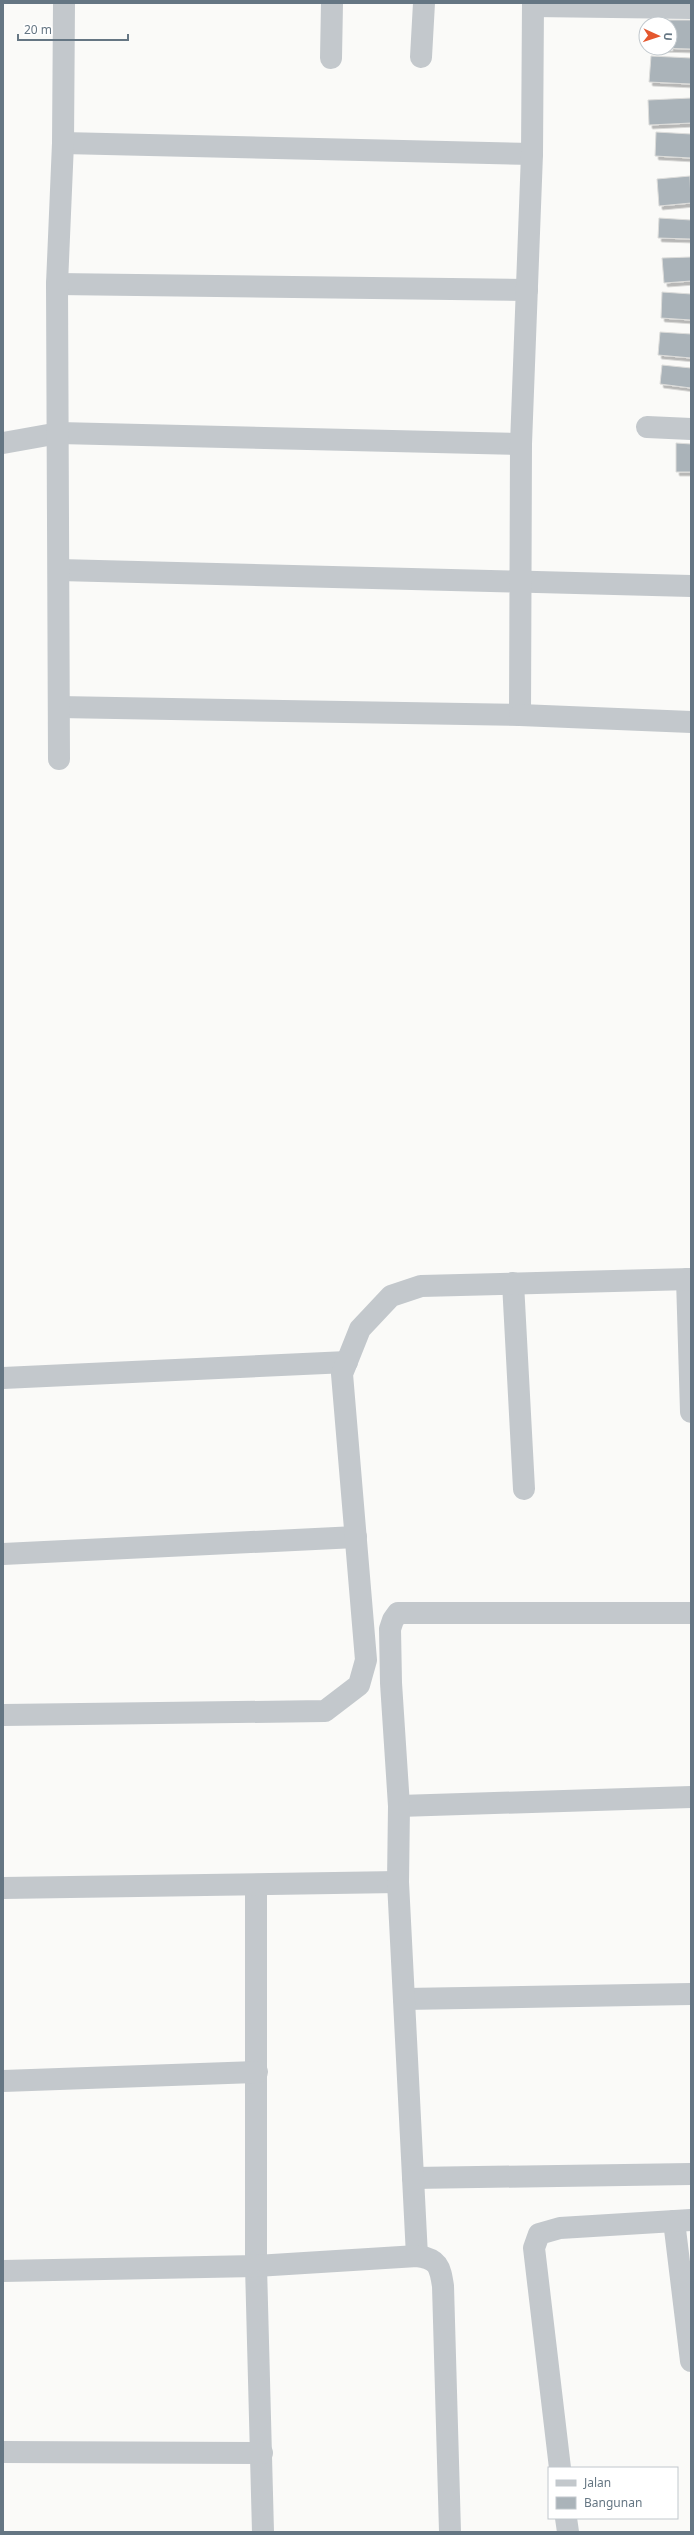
<svg xmlns="http://www.w3.org/2000/svg" width="694" height="2535" viewBox="0 0 694 2535" font-family="'Noto Sans',sans-serif">
<defs>
<filter id="shadow"><feDropShadow dx="3.5" dy="3.5" stdDeviation="0" flood-color="#0004"/></filter>
</defs>
<rect width="100%" height="100%" fill="#fafaf8"/>
<g fill="#aab3b9" stroke="#dcdcda" filter="url(#shadow)">
<path d="M658,20H691V49L657,48H670V24H658Z"/>
<path d="M651,56L691,58V84L649,82Z"/>
<path d="M691,98V123L649,125L648,100Z"/>
<path d="M656,132L691,134V158L655,156Z"/>
<path d="M690,176L691,203L659,206L657,179Z"/>
<path d="M659,218L691,220V239L658,238Z"/>
<path d="M691,257V281L664,283L662,258Z"/>
<path d="M662,292L691,294V320L661,318Z"/>
<path d="M660,332L691,334V358L658,355Z"/>
<path d="M662,365L691,368V388L660,384Z"/>
<path d="M676,443L691,444V472H676Z"/>
</g>
<g fill="none" stroke-linecap="round" stroke-linejoin="round">
<g stroke="#c3c8cc" stroke-width="22">
<path d="M533,6L691,8"/>
<path d="M421,57L424,3"/>
<path d="M331,58L332,3"/>
<path d="M63,143L532,154"/>
<path d="M57,284L527,290"/>
<path d="M647,427L691,429"/>
<path d="M3,443L59,433L521,444"/>
<path d="M59,570L691,586"/>
<path d="M59,707L520,715L521,444L532,154L533,3"/>
<path d="M520,715L691,722"/>
<path d="M59,759L57,284L63,143L64,3"/>
<path d="M687,1279L691,1412"/>
<path d="M513,1283L524,1489"/>
<path d="M3,1378L347,1362"/>
<path d="M3,1554L356,1537"/>
<path d="M3,1715L325,1711L359,1685L366,1660L342,1374L360,1329L391,1296L421,1286L691,1279"/>
<path d="M399,1806L691,1797"/>
<path d="M256,1885V2266L263,2532"/>
<path d="M3,1888L398,1882"/>
<path d="M404,1999L691,1994"/>
<path d="M3,2081L257,2072"/>
<path d="M413,2178L691,2174"/>
<path d="M674,2221L691,2361"/>
<path d="M417,2256L398,1882L399,1806L391,1683L390,1629L393,1620L398,1613H691"/>
<path d="M3,2271L256,2266L417,2256C438,2259 440,2266 443,2286L450,2532"/>
<path d="M3,2452L262,2453"/>
<path d="M560,2468L534,2248L539,2234L560,2228L691,2220"/>
<path d="M566,2518L568,2532"/>
</g>
</g>
<rect width="694" height="2535" fill="none" stroke="#657683" stroke-width="8"/>
<rect x="548" y="2467" width="130" height="52" fill="#ffffff" stroke="#c1c8cd"/>
<rect x="556" y="2480" width="20" height="6" fill="#c3c8cc" stroke="#c1c8cd"/>
<text x="584" y="2487" font-size="12" fill="#657683">Jalan</text>
<rect x="556" y="2497" width="20" height="12" fill="#aab3b9" stroke="#c1c8cd"/>
<text x="584" y="2507" font-size="12" fill="#657683">Bangunan</text>
<g transform="translate(658 36) rotate(93)"><circle r="19" fill="#ffffff" stroke="#c1c8cd"/>
<path d="M0-3L7 15L0 10L-7 15Z" fill="#e4572e"/>
<text y="-6" font-size="11" font-weight="bold" text-anchor="middle" fill="#657683">U</text>
</g>
<path d="M18 34v6h110v-6" fill="none" stroke="#657683" stroke-width="2"/>
<text x="24" y="34" font-size="12" fill="#657683" stroke="#ffffff" stroke-width="3" paint-order="stroke">20 m</text>
</svg>
